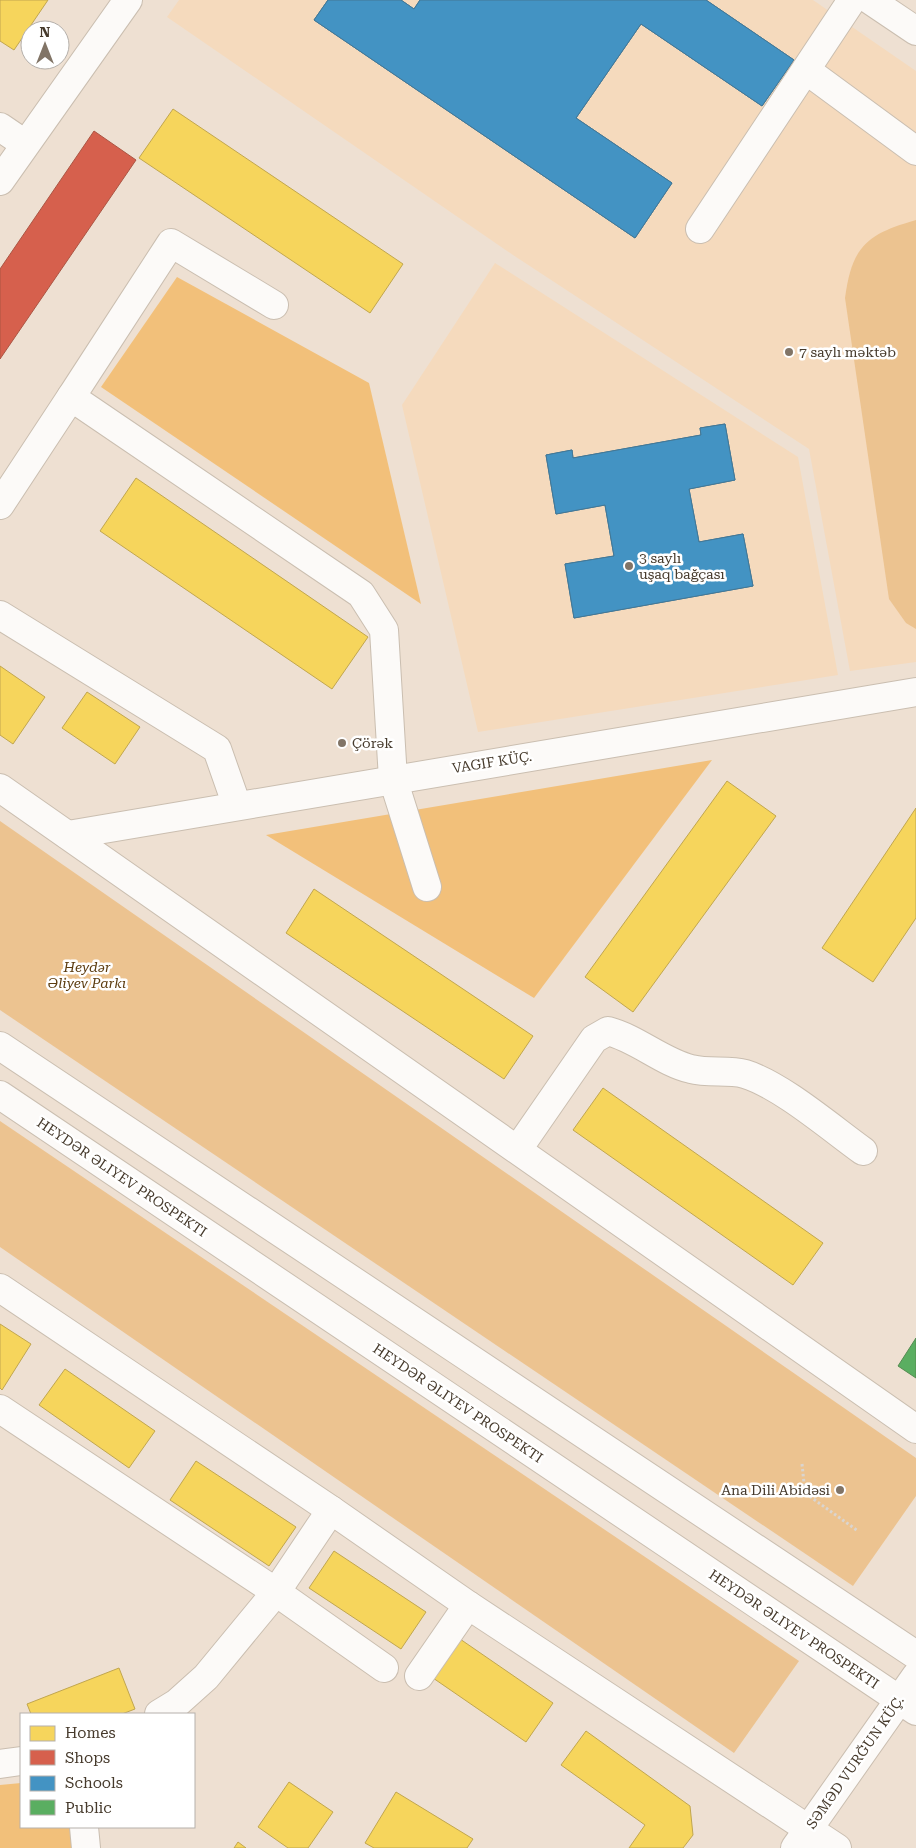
<svg xmlns="http://www.w3.org/2000/svg" width="916" height="1848" viewBox="0 0 916 1848" font-family="'Roboto Serif',serif">
<rect width="100%" height="100%" fill="#eee0d2"/>
<g fill="#f5dabd">
<path d="M179,0H813L916,71V662L850,671L809,449L513,255L167,17Z"/>
<path d="M495,263L798,457L838,675L478,732L402,405Z"/>
</g>
<g fill="#ecc390">
<path d="M916,220V629L906,623L889,599L845,298C852,246 867,234 916,220Z"/>
<path d="M0,821L916,1458V1496L853,1586L0,1010Z"/>
<path d="M0,1121L799,1661L734,1753L0,1247Z"/>
</g>
<g fill="#f2c07a">
<path d="M177,277L369,383L421,604L101,387Z"/>
<path d="M712,760L534,998L266,835Z"/>
<path d="M21,1783V1827H71L73,1848H0V1785Z"/>
</g>
<g fill="#f6d55c" stroke="#c1a64e">
<path d="M0,0H48L14,50L0,41Z"/>
<path d="M173,109L403,264L370,313L139,158Z"/>
<path d="M136,478L368,637L332,689L100,531Z"/>
<path d="M0,666L45,697L13,744L0,735Z"/>
<path d="M87,692L140,727L115,764L62,728Z"/>
<path d="M727,781L776,816L633,1012L585,977Z"/>
<path d="M916,808V918L873,982L822,948Z"/>
<path d="M314,889L533,1036L504,1079L286,933Z"/>
<path d="M603,1088L823,1243L793,1285L573,1130Z"/>
<path d="M0,1324L31,1344L2,1390L0,1388Z"/>
<path d="M65,1369L155,1431L129,1468L39,1405Z"/>
<path d="M196,1461L296,1527L269,1566L170,1500Z"/>
<path d="M334,1551L426,1612L401,1649L309,1588Z"/>
<path d="M460,1639L553,1703L526,1742L433,1678Z"/>
<path d="M119,1668L135,1709L122,1714H31L27,1704Z"/>
<path d="M586,1731L690,1806L693,1835L683,1848H629L645,1825L561,1765Z"/>
<path d="M289,1782L333,1812L308,1848H288L258,1827Z"/>
<path d="M396,1792L473,1839L467,1848H374L365,1843Z"/>
<path d="M238,1842L246,1848H234Z"/>
</g>
<path fill="#d6604d" stroke="#ab5543" d="M94,131L136,160L0,359V269Z"/>
<g fill="#4393c3" stroke="#447896" fill-rule="evenodd">
<path d="M328,0H401L414,9L420,0H489L461,41L531,87L591,0H706L794,60L762,106L641,24L576,118L672,183L635,238L314,20Z"/>
<path d="M328,0H401L414,9L420,0H706L794,60L762,106L641,24L576,118L672,183L635,238L314,20Z"/>
<path d="M725,424L735,480L689,489L699,542L743,534L753,586L574,618L565,564L614,556L605,505L556,514L546,455L572,450L573,458L701,435L700,428ZM674,492L683,544L631,553L621,502Z"/>
<path d="M725,424L735,480L689,489L699,542L743,534L753,586L574,618L565,564L614,556L605,505L556,514L546,455L572,450L573,458L701,435L700,428Z"/>
</g>
<path fill="#5aae61" stroke="#548b51" d="M916,1338V1378L898,1366Z"/>
<g fill="none" stroke-linecap="round" stroke-linejoin="round">
<g stroke="#cabeb0" stroke-width="30">
<g id="minor">
<path d="M870,0L916,31"/>
<path d="M806,70L916,151"/>
<path d="M0,127L25,144"/>
<path d="M0,181L128,0"/>
<path d="M700,229L852,0"/>
<path d="M274,305L171,243L71,397L361,594L384,630L393,779L427,887"/>
<path d="M0,505L71,397"/>
<path d="M0,615L217,749L237,806"/>
<path d="M0,788L916,1429"/>
<path d="M68,835L916,692"/>
<path d="M518,1149L594,1039L608,1031C638,1039 662,1062 691,1069C709,1074 728,1069 745,1074C781,1085 831,1128 863,1151"/>
<path d="M0,1288L331,1510L468,1605L837,1848"/>
<path d="M0,1409L276,1592L384,1668"/>
<path d="M419,1676L468,1605"/>
<path d="M159,1714L177,1703L206,1677L276,1592L331,1510"/>
<path d="M0,1764L21,1761"/>
<path d="M84,1827L86,1848"/>
<path d="M795,1848L916,1676"/>
</g>
</g>
<g stroke="#cabeb0" stroke-width="30">
<g id="major">
<path d="M0,1046L916,1655"/>
<path d="M0,1095L916,1711"/>
</g>
</g>
<path stroke="#dad5d0" stroke-width="3" stroke-dasharray="2.5 2.5" stroke-linecap="butt" d="M802,1464L805,1493L858,1531"/>
<use href="#minor" stroke="#fcfaf8" stroke-width="28"/>
<use href="#major" stroke="#fcfaf8" stroke-width="28"/>
</g>
<g fill="#817466" stroke="#fff" stroke-width="2">
<circle cx="789" cy="352" r="5"/>
<circle cx="629" cy="566" r="5"/>
<circle cx="342" cy="743" r="5"/>
<circle cx="840" cy="1490" r="5"/>
</g>
<g text-anchor="middle" stroke-width="5" stroke-linejoin="round" paint-order="stroke">
<g font-size="14" fill="#463a2c" stroke="#fff" text-anchor="start">
<text x="799" y="357">7 saylı məktəb</text>
<text x="639" y="563">3 saylı<tspan x="639" dy="16">uşaq bağçası</tspan></text>
<text x="352" y="748">Çörək</text>
<text x="830" y="1495" text-anchor="end">Ana Dili Abidəsi</text>
</g>
<g font-size="14" fill="#463a2c" stroke="#fff">
<text transform="translate(492 762) rotate(-9)" y="5">VAGIF KÜÇ.</text>
<text transform="translate(122 1177) rotate(34)" y="5">HEYDƏR ƏLIYEV PROSPEKTI</text>
<text transform="translate(458 1403) rotate(34)" y="5">HEYDƏR ƏLIYEV PROSPEKTI</text>
<text transform="translate(794 1629) rotate(34)" y="5">HEYDƏR ƏLIYEV PROSPEKTI</text>
<text transform="translate(855 1762) rotate(-55)" y="5">SƏMƏD VURĞUN KÜÇ.</text>
</g>
<g font-size="14" font-style="italic" fill="#5c3c0f" stroke="#fff">
<text x="87" y="972">Heydər<tspan x="87" dy="16">Əliyev Parkı</tspan></text>
</g>
</g>
<rect x="20" y="1713" width="175" height="115" fill="#ffffff" stroke="#b5b0ab"/>
<rect x="30" y="1726" width="25" height="15" fill="#f6d55c" stroke="#b5b0ab"/>
<text x="65" y="1738" font-size="15" fill="#463a2c">Homes</text>
<rect x="30" y="1750" width="25" height="15" fill="#d6604d" stroke="#b5b0ab"/>
<text x="65" y="1763" font-size="15" fill="#463a2c">Shops</text>
<rect x="30" y="1776" width="25" height="15" fill="#4393c3" stroke="#b5b0ab"/>
<text x="65" y="1788" font-size="15" fill="#463a2c">Schools</text>
<rect x="30" y="1800" width="25" height="15" fill="#5aae61" stroke="#b5b0ab"/>
<text x="65" y="1813" font-size="15" fill="#463a2c">Public</text>
<g transform="translate(45 45)"><circle r="24" fill="#ffffff" stroke="#b5b0ab"/>
<path d="M0-4L9 19L0 12L-9 19Z" fill="#817466"/>
<text y="-8" font-size="14" font-weight="bold" text-anchor="middle" fill="#463a2c">N</text>
</g>
</svg>
